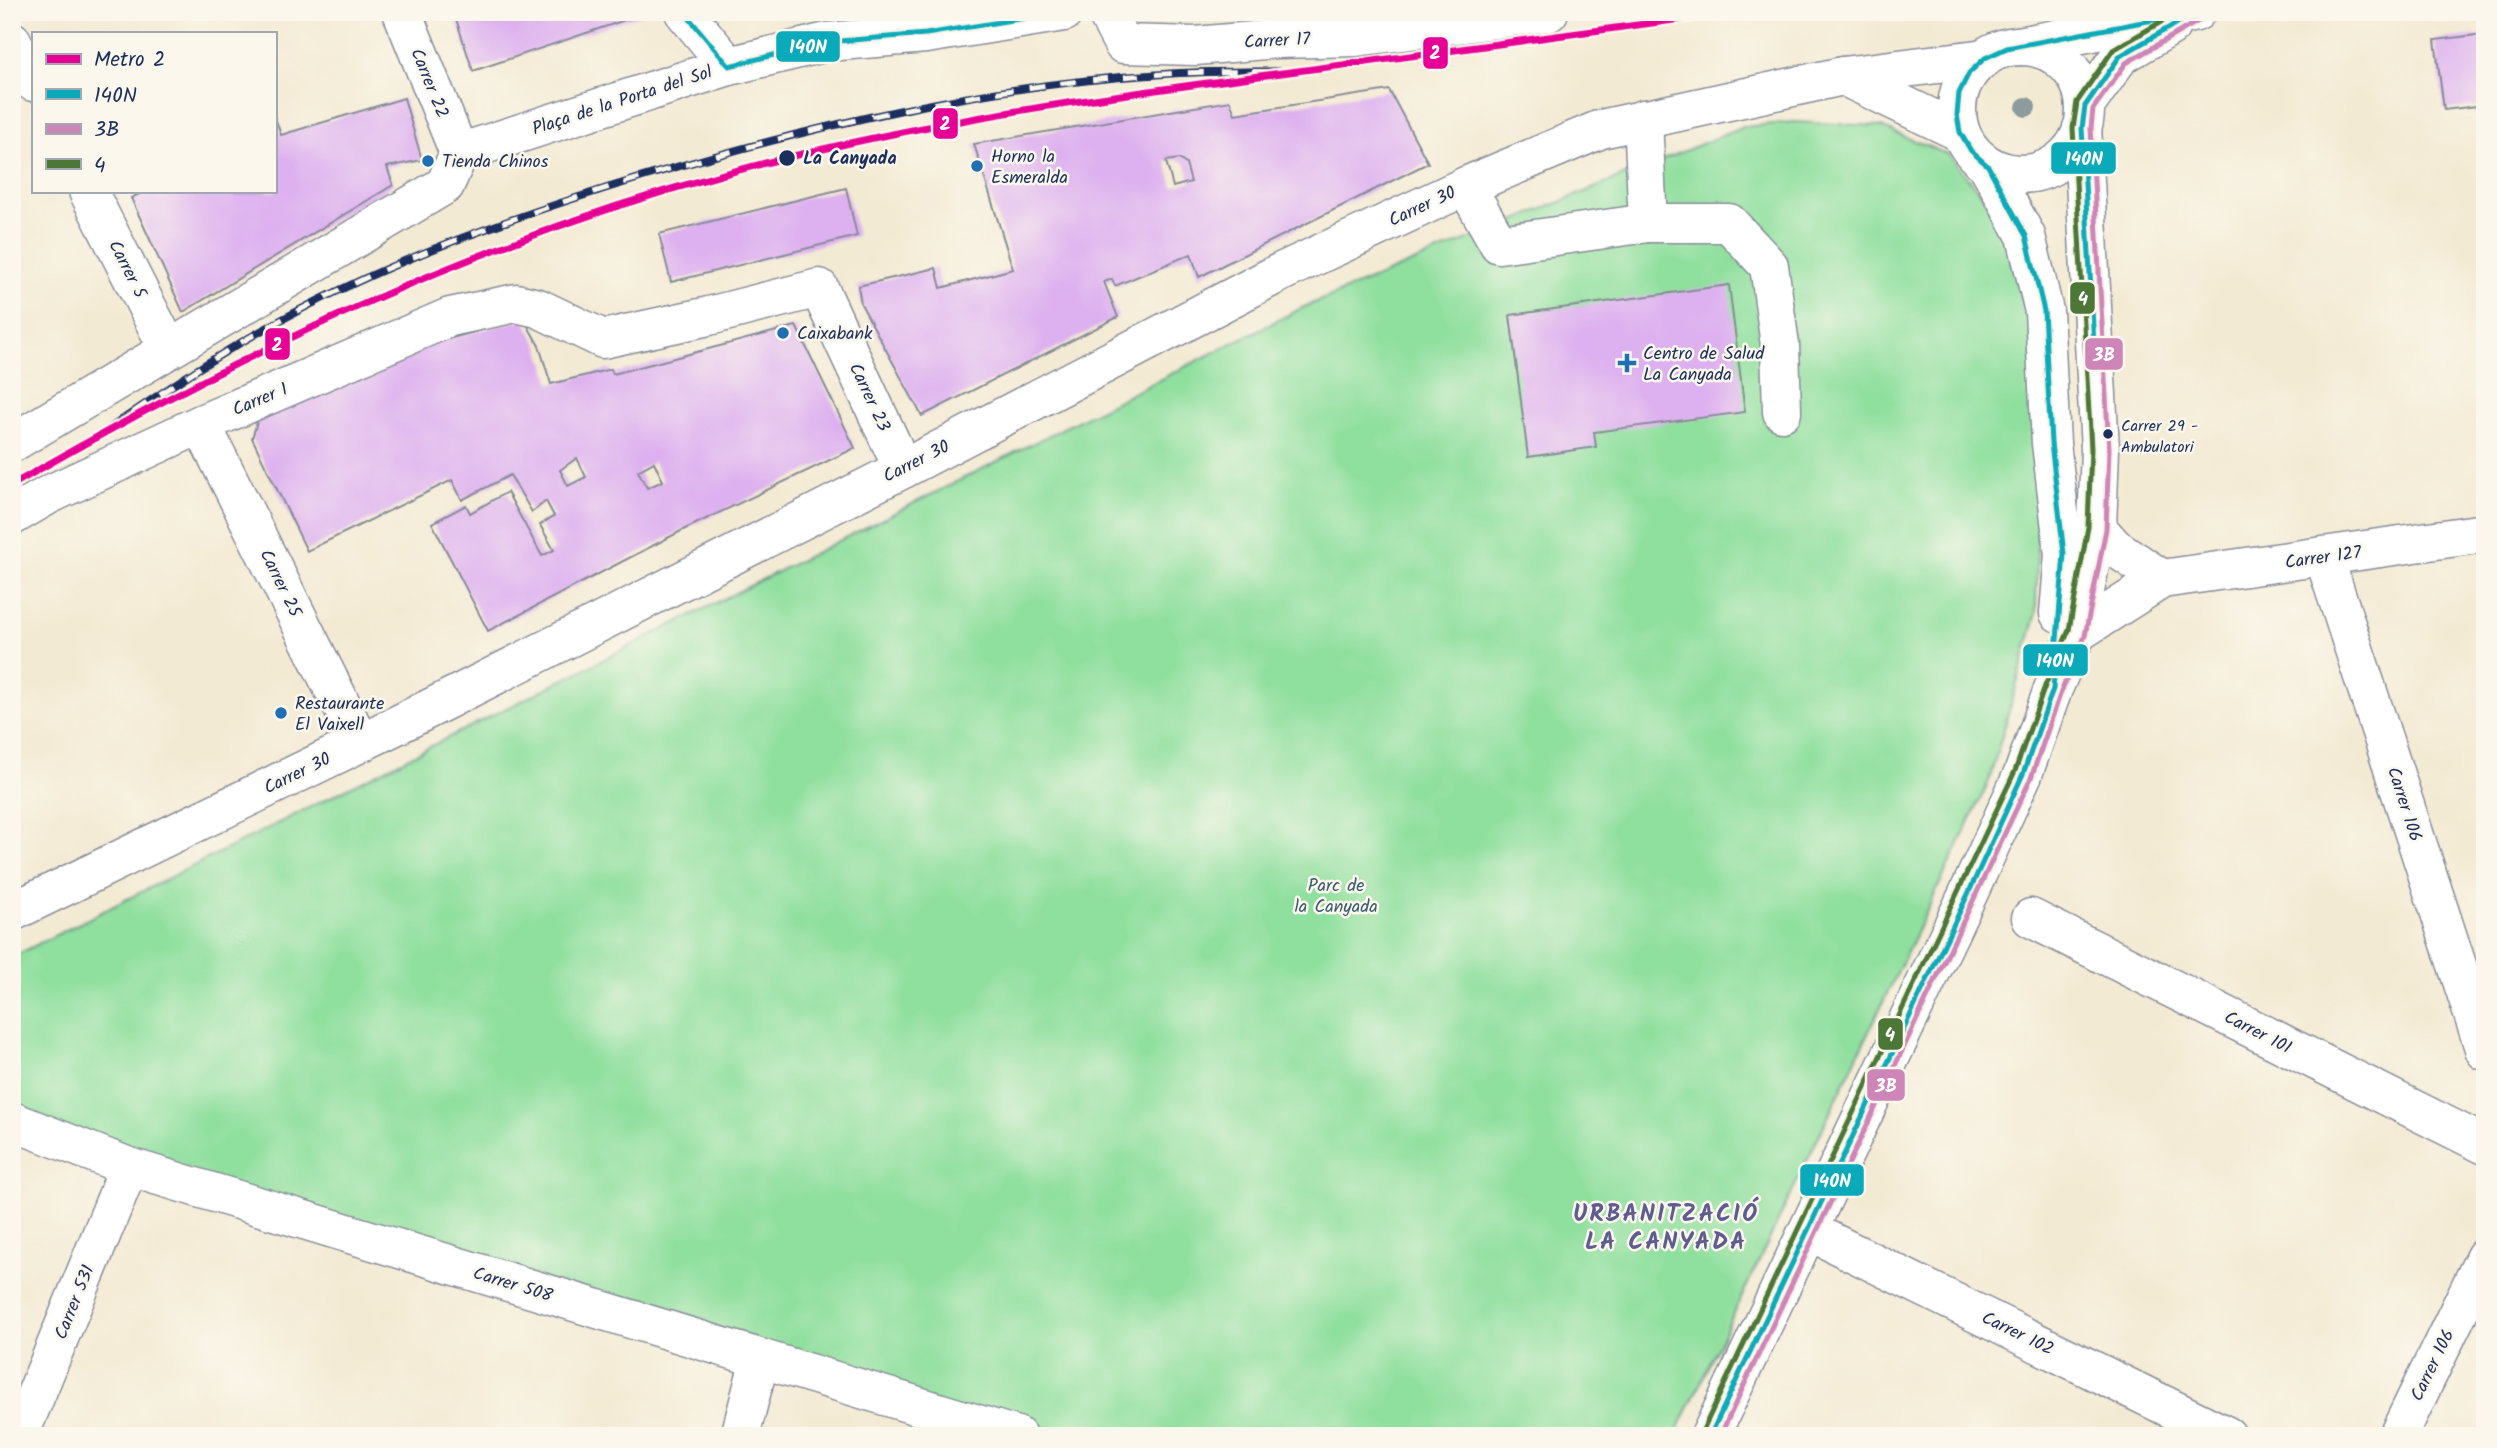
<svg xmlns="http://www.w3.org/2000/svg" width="2497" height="1448" viewBox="0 0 2497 1448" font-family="Kalam,sans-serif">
<rect width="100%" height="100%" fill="#fbf7ec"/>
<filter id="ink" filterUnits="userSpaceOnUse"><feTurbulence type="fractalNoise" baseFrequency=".0143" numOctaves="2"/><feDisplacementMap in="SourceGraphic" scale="14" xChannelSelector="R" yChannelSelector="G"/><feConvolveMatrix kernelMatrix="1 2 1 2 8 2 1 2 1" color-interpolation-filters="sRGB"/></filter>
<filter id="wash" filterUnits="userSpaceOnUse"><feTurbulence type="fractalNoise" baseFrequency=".00686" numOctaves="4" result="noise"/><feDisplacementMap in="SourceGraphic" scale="28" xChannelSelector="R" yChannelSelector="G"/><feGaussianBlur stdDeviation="1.57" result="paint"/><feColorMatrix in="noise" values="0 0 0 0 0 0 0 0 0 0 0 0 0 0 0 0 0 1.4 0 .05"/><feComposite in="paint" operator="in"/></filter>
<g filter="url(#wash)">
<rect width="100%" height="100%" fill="#f3ead3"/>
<path fill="#8fdf9e" stroke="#55877e" stroke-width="2" d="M1794,122L1879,126L1949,155L1994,209L2032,329L2038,480L2036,616L1989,781L1675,1436H1040L137,1161L12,1113V957L1302,308L1743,127Z"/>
<g id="blocks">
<g fill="#ddb0ef" fill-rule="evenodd">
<path d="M467,12H646V13L473,71L455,16Z"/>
<path d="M2485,34V105L2444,110L2435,40Z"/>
<path d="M1389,90L1428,163L1199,277L1191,254L1115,286L1112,279L1104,282L1118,317L922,416L861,304L858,286L936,268L941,288L1013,269L974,144L1230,101L1235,114ZM1179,159L1186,164L1191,182L1173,187L1166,161Z"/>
<path d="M404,98L422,160L387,167L393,185L183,312L131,198L145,191H275V117L281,135Z"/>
<path d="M846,188L857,236L671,282L659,234Z"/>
<path d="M1729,285L1745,412L1594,432L1596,447L1528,457L1510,315Z"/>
<path d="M524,319L539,346L551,384L611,369L613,374L796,326L855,448L685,529L488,631L432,523L466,505L470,513L507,492L542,556L554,550L540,525L554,516L546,501L532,512L510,475L462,500L452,480L307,551L252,438L260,413L433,343ZM577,458L586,477L568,486L560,470ZM654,462L663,481L647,488L638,471Z"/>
</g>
</g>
</g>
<g filter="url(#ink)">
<use href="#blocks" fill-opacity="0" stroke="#878c98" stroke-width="2"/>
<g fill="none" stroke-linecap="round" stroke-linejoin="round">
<g stroke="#878c98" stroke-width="41">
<g id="minor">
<path d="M402,12L459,153"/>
<path d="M684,12L729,66"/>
<path d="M1106,12L1123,44L1195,46L1277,39L1356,37L1549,12"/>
<path d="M12,41L33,82"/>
<path d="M2019,46L2196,12"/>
<circle cx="2021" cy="110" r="64"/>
<path d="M1843,76L1960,132"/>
<path d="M2085,106L2120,56L2171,26"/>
<path d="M1643,119L1648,223"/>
<path d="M459,153L729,66L827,42L926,34L1064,12"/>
<path d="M1988,166L2026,236L2044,311L2051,443L2064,554L2059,613"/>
<path d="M1466,186L1499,244L1648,223H1729L1769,266L1780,345L1782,412"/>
<path d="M88,191L168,348"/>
<path d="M201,424L360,742"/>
<path d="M12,443L445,185L459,153"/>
<path d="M12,516L48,495L201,424L450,317L516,303L538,308L603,339L709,316L819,288L903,469"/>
<path d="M2097,528L2114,547L2162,579"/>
<path d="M2324,557L2485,1051"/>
<path d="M2077,633L2162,579L2485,533"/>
<path d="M12,912L399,724L903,469L1281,272L1466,186L1601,129L1843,76L1985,58"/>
<path d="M2031,918L2485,1145"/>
<path d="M12,1121L129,1167L1017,1436"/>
<path d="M1809,1231L2227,1436"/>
<path d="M19,1436L129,1167"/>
<path d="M740,1436L760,1359"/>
<path d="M1710,1436L1969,892L2023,774L2053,689L2077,633L2097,528L2100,449L2082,128"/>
<path d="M2398,1436L2485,1257"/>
</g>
</g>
<use href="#minor" stroke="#fff" stroke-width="38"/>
<g stroke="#1b2f5e" stroke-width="8">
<path id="rail" d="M107,430C157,396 207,361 261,331C381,263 513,216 646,176C814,126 988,84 1164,74C1206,71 1248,72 1290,71"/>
</g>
<use href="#rail" stroke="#fbf7ec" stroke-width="5" stroke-dasharray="16" stroke-linecap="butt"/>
<g stroke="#fbf7ec" stroke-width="10">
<g id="bus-1">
<path d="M684,12L729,66L827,42L926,34L1062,12"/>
<path d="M2094,345L2082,128L2085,106L2120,56L2184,19"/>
<path d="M1710,1436L1969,892L2023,774L2053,689L2064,554L2051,443L2044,311L2026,236L1988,166L1971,151L1960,132L1957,115L1959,93L1969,73L1985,58L2007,48L2195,12"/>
</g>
</g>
<g stroke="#fbf7ec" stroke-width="10">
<path id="bus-2" d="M1720,1436L2031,778L2061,692L2085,636L2106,529L2109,449L2091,128L2093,109L2126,63L2200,20"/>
</g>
<g stroke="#fbf7ec" stroke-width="10">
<path id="bus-3" d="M1702,1432L2015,771L2045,686L2069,630L2088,527L2091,449L2073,128L2077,102L2113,50L2178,12"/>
</g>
<use href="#bus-1" stroke="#0baaba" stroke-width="5"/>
<use href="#bus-2" stroke="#ce86b8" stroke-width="5"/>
<use href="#bus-3" stroke="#4c7737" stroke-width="5"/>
<g stroke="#fbf7ec" stroke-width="12">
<path id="metro-1" d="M12,485C237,355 472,243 724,174C919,120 1120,94 1320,68C1458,50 1596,31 1733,12"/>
</g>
<use href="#metro-1" stroke="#e70095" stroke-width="7"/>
</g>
<circle fill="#8c9b9b" cx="2026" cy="107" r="10"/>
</g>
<g fill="#1b2f5e" stroke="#fbf7ec" stroke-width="2.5">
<circle cx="787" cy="158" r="9"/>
<circle cx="2108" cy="434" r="6"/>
</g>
<g fill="#1f6fb2" stroke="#fbf7ec" stroke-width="2.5">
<circle cx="428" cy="161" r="7"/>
<circle cx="977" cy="166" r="7"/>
<circle cx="783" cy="333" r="7"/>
<path d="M1623.5 352.5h7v7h7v7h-7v7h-7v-7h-7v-7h7z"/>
<circle cx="281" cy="713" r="7"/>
</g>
<g text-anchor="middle" stroke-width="5" stroke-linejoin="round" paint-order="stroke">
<g font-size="16" fill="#1b2f5e" stroke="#fbf7ec" text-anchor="start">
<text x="2121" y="431">Carrer 29 -<tspan x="2121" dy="21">Ambulatori</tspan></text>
</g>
<g font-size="18" fill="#1b2f5e" stroke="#fbf7ec">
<text transform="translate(1277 40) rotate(-3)" y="6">Carrer 17</text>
<text transform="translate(430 83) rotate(68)" y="6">Carrer 22</text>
<text transform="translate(622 100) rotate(-18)" y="6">Plaça de la Porta del Sol</text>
<text transform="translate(1422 206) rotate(-25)" y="6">Carrer 30</text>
<text transform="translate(128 269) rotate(63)" y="6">Carrer 5</text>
<text transform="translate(870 397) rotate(65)" y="6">Carrer 23</text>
<text transform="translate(260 399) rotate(-23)" y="6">Carrer 1</text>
<text transform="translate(916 461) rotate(-27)" y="6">Carrer 30</text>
<text transform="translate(2323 557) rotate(-8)" y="6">Carrer 127</text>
<text transform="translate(281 583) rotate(64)" y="6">Carrer 25</text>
<text transform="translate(297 773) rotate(-26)" y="6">Carrer 30</text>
<text transform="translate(2405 804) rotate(72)" y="6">Carrer 106</text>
<text transform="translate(2258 1032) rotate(27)" y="6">Carrer 101</text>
<text transform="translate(513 1284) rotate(17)" y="6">Carrer 508</text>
<text transform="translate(74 1302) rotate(-68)" y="6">Carrer 531</text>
<text transform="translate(2018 1333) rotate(26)" y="6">Carrer 102</text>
<text transform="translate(2432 1365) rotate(-64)" y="6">Carrer 106</text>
</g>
<g font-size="18" fill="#1b2f5e" stroke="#fbf7ec" text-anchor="start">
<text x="991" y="162">Horno la<tspan x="991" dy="21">Esmeralda</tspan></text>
<text x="442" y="167">Tienda Chinos</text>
<text x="797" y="339">Caixabank</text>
<text x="1643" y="359">Centro de Salud<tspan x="1643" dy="21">La Canyada</tspan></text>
<text x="295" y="709">Restaurante<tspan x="295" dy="21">El Vaixell</tspan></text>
</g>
<g font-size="18" font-weight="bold" fill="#1b2f5e" stroke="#fbf7ec" text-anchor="start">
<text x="803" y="164">La Canyada</text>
</g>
<g font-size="18" fill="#385b6e" stroke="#fbf7ec">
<text x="1336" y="891">Parc de<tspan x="1336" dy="21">la Canyada</tspan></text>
</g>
<g font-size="24" font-weight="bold" letter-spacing="2" fill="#5f5c91" stroke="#fbf7ec">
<text x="1666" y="1221">URBANITZACIÓ<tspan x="1666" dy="28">LA CANYADA</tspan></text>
</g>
</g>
<g stroke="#fbf7ec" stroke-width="2.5">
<rect x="775" y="30" width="66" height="33" rx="7" fill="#0baaba"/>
<rect x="1422" y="36" width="27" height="34" rx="7" fill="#e70095"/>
<rect x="932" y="107" width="27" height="33" rx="7" fill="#e70095"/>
<rect x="2050" y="141" width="67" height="34" rx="7" fill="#0baaba"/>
<rect x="2069" y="281" width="27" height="34" rx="7" fill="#4c7737"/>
<rect x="264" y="327" width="27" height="34" rx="7" fill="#e70095"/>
<rect x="2084" y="337" width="40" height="34" rx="7" fill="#ce86b8"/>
<rect x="2022" y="643" width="67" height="34" rx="7" fill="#0baaba"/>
<rect x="1877" y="1017" width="27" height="34" rx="7" fill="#4c7737"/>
<rect x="1866" y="1068" width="40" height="34" rx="7" fill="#ce86b8"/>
<rect x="1799" y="1163" width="66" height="34" rx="7" fill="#0baaba"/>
</g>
<g font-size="19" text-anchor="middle" font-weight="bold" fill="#fff">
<text x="808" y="53">140N</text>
<text x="1435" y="59">2</text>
<text x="945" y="130">2</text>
<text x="2084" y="165">140N</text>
<text x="2083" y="305">4</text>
<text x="277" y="351">2</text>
<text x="2104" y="361">3B</text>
<text x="2055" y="667">140N</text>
<text x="1890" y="1041">4</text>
<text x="1886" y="1092">3B</text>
<text x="1832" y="1187">140N</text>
</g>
<rect width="2497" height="1448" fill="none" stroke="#fbf7ec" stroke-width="42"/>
<rect x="32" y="32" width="245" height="161" fill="#fbf7ec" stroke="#a1a7b3" stroke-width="2"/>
<rect x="46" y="54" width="35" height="10" fill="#e70095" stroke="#a1a7b3" stroke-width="2"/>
<text x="94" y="66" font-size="21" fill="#1b2f5e">Metro 2</text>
<rect x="46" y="89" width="35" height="10" fill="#0baaba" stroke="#a1a7b3" stroke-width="2"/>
<text x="94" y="102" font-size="21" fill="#1b2f5e">140N</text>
<rect x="46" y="124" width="35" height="10" fill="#ce86b8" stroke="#a1a7b3" stroke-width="2"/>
<text x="94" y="136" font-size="21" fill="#1b2f5e">3B</text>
<rect x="46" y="159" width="35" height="10" fill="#4c7737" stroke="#a1a7b3" stroke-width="2"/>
<text x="94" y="172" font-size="21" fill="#1b2f5e">4</text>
</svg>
